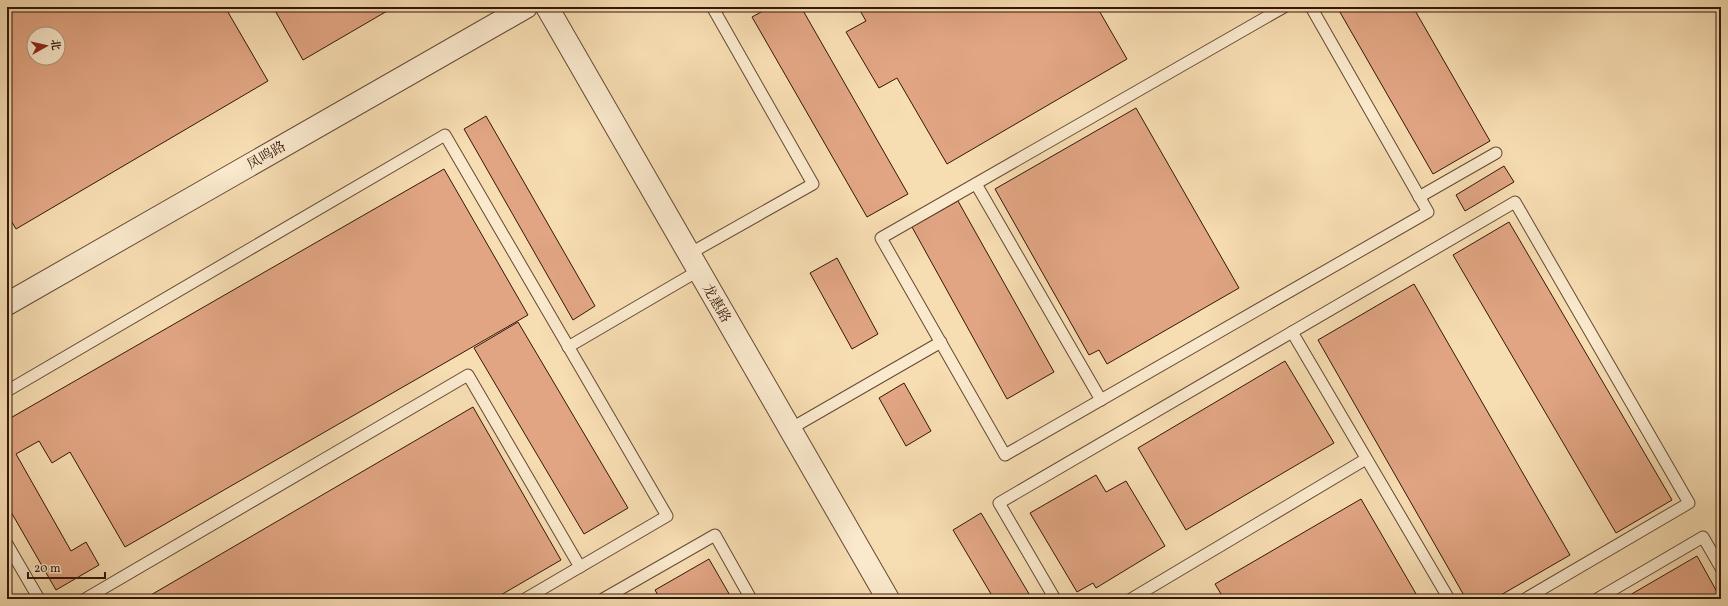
<svg xmlns="http://www.w3.org/2000/svg" width="1728" height="606" viewBox="0 0 1728 606" font-family="Vollkorn,'Noto Serif SC',serif">
<rect width="100%" height="100%" fill="#f7ddb2"/>
<filter id="stains"><feTurbulence type="fractalNoise" baseFrequency=".005" numOctaves="4"/><feColorMatrix values="0 0 0 0 .2 0 0 0 0 .09 0 0 0 0 .02 0 0 0 .5 -.17"/></filter>
<radialGradient id="worn" r=".72"><stop offset=".6" stop-color="#630" stop-opacity="0"/><stop offset="1" stop-color="#630" stop-opacity=".3"/></radialGradient>
<g fill="#e1a583" stroke="#341609" fill-rule="evenodd">
<path d="M7,7H225L268,81L16,229L7,214ZM34,34H58V58H34Z"/>
<path d="M273,7H394L303,60Z"/>
<path d="M770,7H801L908,194L867,217L752,17Z"/>
<path d="M858,7H1097L1127,59L947,164L897,78L879,88L846,32L866,21Z"/>
<path d="M1337,7H1413L1490,141L1433,174Z"/>
<path d="M1136,108L1239,288L1107,364L1099,350L1089,355L995,189Z"/>
<path d="M486,116L595,306L573,320L464,129Z"/>
<path d="M1504,166L1514,182L1465,211L1456,195Z"/>
<path d="M444,169L528,315L125,547L70,452L52,463L39,441L16,454L71,551L86,542L99,565L56,590L7,505V420Z"/>
<path d="M958,201L1054,372L1007,399L912,227Z"/>
<path d="M1509,222L1672,500L1616,533L1453,255Z"/>
<path d="M837,258L878,334L852,349L810,273Z"/>
<path d="M1414,284L1570,555L1494,599H1466L1318,340Z"/>
<path d="M518,322L628,508L584,534L474,348Z"/>
<path d="M1285,361L1334,443L1186,530L1138,448Z"/>
<path d="M904,383L931,431L906,446L879,398Z"/>
<path d="M473,407L561,560L494,599H144Z"/>
<path d="M1096,475L1106,492L1126,481L1165,546L1096,588L1093,583L1077,592L1030,513Z"/>
<path d="M1361,499L1419,599H1224L1215,584Z"/>
<path d="M981,513L1032,599H994L953,530Z"/>
<path d="M1697,556L1721,599H1623Z"/>
<path d="M709,559L732,599H660L655,590Z"/>
</g>
<g fill="none" stroke-linecap="round" stroke-linejoin="round">
<g stroke="#654833" stroke-width="13">
<g id="service">
<path d="M1284,7L881,238L1005,455L1428,212L1311,7"/>
<path d="M976,184L1101,400"/>
<path d="M1419,197L1496,153"/>
<path d="M689,254L813,184L714,10L720,7"/>
<path d="M1292,332L1449,599"/>
<path d="M568,347L698,271"/>
<path d="M7,391L445,135L667,516L525,599"/>
<path d="M790,429L941,342"/>
<path d="M7,544L39,599"/>
<path d="M85,599L468,375L580,567"/>
<path d="M603,599L715,535L751,599"/>
<path d="M1055,599L999,503L1515,202L1689,503L1525,599"/>
<path d="M1131,599L1366,459"/>
<path d="M1597,599L1703,537L1721,568"/>
</g>
</g>
<g stroke="#654833" stroke-width="24">
<g id="tertiary">
<path d="M547,7L888,599"/>
<path d="M7,304L526,7"/>
</g>
</g>
<use href="#service" stroke="#fae9cd" stroke-width="11"/>
<use href="#tertiary" stroke="#fae9cd" stroke-width="22"/>
</g>
<g text-anchor="middle" stroke-width="3.5" stroke-linejoin="round" paint-order="stroke">
<g font-size="14" fill="#341609" stroke="#fae9cd">
<text transform="translate(266 155) rotate(-30)" y="5">凤鸣路</text>
<text transform="translate(717 303) rotate(60)" y="5">龙惠路</text>
</g>
</g>
<rect width="1728" height="606" fill="none" stroke="#f7ddb2" stroke-width="24"/>
<rect x="8" y="8" width="1712" height="590" fill="none" stroke="#341609" stroke-width="2"/>
<rect x="12" y="12" width="1704" height="582" fill="none" stroke="#341609"/>
<g transform="translate(46 46) rotate(82)"><circle r="19" fill="#fae9cd" stroke="#ab957f"/>
<path d="M0-3L7 15L0 10L-7 15Z" fill="#8f2418"/>
<text y="-6" font-size="11" font-weight="bold" text-anchor="middle" fill="#341609">北</text>
</g>
<path d="M28 572v6h77v-6" fill="none" stroke="#341609" stroke-width="2"/>
<text x="34" y="572" font-size="12" fill="#341609" stroke="#fae9cd" stroke-width="3" paint-order="stroke">20 m</text>
<rect width="100%" height="100%" filter="url(#stains)"/>
<rect width="100%" height="100%" fill="url(#worn)"/>
</svg>
